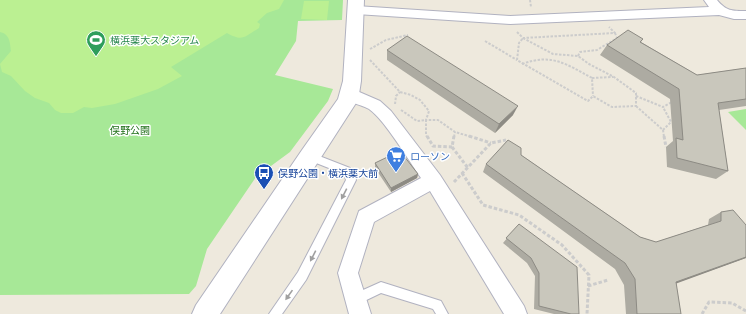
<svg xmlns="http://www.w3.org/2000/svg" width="746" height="314" viewBox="0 0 746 314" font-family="Arial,'Noto Sans JP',sans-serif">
<rect width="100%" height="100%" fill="#eee9dd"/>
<g fill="#a7e897">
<path d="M0,0H343L342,20L298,21L296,41L275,75L333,89L328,101L290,152L256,177L207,249L196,286L189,294L0,295Z"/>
<path d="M746,109V130L728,112Z"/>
</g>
<g fill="#bbf092">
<path d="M0,0H284L279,9L267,13L257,22L260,24L259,28C244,37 243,42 227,33L171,67L182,76L158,89L115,104L92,108L84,107L73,113H61L55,110L49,103L35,98L25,91L11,76L2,72L0,64L11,51C10,43 10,34 0,32Z"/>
<path d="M304,1H329L327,20L301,19Z"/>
</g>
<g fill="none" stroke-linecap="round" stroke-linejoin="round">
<g stroke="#b1b2c0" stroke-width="2">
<g id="service">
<path d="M309,152L350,168L355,175L356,180L306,280L282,314H269L298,272L346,180L344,174L306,159L305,156L306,153Z"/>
<path d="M381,282L441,301L448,314H436L433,309L381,293L356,305L352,303L350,299L352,295Z"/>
</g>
</g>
<g stroke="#b1b2c0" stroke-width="2">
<g id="minor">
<path d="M704,0H717C726,11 732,11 746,11V19H734L719,15L510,24L356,14L351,13L350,10L351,7L356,6L510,16L709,7Z"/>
<path d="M350,88L380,101L391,111L440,175L524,306L527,314H504L430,191L374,222L358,273L371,314H349L338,273L359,211L421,178C409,161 385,120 369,109C360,104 347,103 342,94L345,90Z"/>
</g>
</g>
<g stroke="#b1b2c0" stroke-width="2">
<path id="tertiary" d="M348,0H364L361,81L359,94L356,103L220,314H192L196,305L302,150L338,99L343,81Z"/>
</g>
<g stroke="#ccc" stroke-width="2" stroke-dasharray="2.5 1.5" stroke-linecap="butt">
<path d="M530,0L531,7"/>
<path d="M517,32L523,38L615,33L609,27"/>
<path d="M523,38L553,54L578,56L589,64L614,77L636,93V106L612,107L593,96L588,101L517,60L519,43Z"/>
<path d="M485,41L517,60"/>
<path d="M370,49L386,40L408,35"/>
<path d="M578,56L580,52L597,50L617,38L615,33"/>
<path d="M370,60L400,92L411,95L420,100L429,111L426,120H438L455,132L472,137"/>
<path d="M522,64C552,53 566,64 592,78L593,96"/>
<path d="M592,78L613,77"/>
<path d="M636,96L663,107L672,102"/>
<path d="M395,104L396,96L400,92"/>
<path d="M636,106L663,130L671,122L663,107"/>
<path d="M401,110L417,121L426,120V135L427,137"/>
<path d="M663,130L664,137"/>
<path d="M454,137L455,132"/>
</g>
<g stroke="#ccc" stroke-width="3" stroke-dasharray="3.5 2" stroke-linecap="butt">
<path d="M427,136L433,146L452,147L454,136"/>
<path d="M469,136L491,143"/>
<path d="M664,136L666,147"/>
<path d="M452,147L468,168"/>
<path d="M462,173L483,205L519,215L562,245L589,275L587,314"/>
<path d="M454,182L491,143L506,140"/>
<path d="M588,286L608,280"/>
<path d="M702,314L709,302L732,303L746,311"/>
</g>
<use href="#service" fill="#fff" fill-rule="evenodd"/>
<use href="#minor" fill="#fff" fill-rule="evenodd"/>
<use href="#tertiary" fill="#fff" fill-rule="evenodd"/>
</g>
<g fill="#adaba2">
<path d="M643,39L641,42L697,75L746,68V106L719,110L728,171L716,179L667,167L666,147L673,141L670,99L600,55L607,45Z"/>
<path d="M387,50L513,115L495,133L387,60Z"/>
<path d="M521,155L640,237L656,242L708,225L709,219L721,212L746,258L676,283L681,314H626L624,285L615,269L483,172L486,164Z"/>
<path d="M375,163L418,174L417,178L391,192L375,168Z"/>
<path d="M519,224L579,314H554L534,309L535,276L527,263L503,243Z"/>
</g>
<g fill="#8d8b84">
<path d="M518,106L513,115L495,133L499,124Z"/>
<path d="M418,174L417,178L391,192V188Z"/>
<path d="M746,257V258L664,288L676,282Z"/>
</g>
<g fill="#c9c7bc" stroke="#8d8b84">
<path d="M628,30L643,39L640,42L697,75L746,68V99L718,103L728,171L677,158L676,138L683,140L679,89L607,45Z"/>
<path d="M407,36L518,106L499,124L387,50Z"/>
<path d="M508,140L521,148V155L640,237L656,242L721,221V212L733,210L746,225V257L676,282L681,314H637L635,279L625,263L486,164Z"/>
<path d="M400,151L418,174L391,188L375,163Z"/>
<path d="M519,224L577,267L579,314H571L539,306V273L531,258L506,238Z"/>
</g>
<defs><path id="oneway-solid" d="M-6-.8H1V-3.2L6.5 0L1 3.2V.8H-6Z"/></defs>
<g fill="#a0a0a0">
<use href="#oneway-solid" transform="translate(344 194) rotate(117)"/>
<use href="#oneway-solid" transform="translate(313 256) rotate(117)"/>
<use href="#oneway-solid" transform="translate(289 295) rotate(125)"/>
</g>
<defs>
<g id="stadium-pin" transform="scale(1)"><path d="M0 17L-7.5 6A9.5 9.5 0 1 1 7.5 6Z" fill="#2e9e5b" stroke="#fff"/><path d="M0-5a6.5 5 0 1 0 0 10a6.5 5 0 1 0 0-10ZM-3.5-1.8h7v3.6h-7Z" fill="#fff"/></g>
<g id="supermarket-pin" transform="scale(1)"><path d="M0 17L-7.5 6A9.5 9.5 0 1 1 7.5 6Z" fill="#3f7fe0" stroke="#fff"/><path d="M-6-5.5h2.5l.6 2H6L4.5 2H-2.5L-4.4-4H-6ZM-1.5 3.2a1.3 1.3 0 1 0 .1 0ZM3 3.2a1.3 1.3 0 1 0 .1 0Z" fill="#fff"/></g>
<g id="bus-pin" transform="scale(1)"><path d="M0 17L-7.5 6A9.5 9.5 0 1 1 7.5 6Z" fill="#1a4fb4" stroke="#fff"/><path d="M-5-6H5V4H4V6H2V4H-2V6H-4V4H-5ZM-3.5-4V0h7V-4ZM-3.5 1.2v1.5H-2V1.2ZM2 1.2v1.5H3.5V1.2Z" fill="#fff"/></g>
</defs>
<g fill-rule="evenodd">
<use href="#stadium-pin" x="96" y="40"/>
<use href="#supermarket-pin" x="396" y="156"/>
<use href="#bus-pin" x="264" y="173"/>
</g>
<g text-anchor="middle" stroke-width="3" stroke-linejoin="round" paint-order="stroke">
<g font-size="10" fill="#27864d" stroke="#fff" text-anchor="start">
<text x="110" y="44">横浜薬大スタジアム</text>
</g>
<g font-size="10" fill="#1d6e16" stroke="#fff">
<text x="130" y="134">俣野公園</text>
</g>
<g font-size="10" fill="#366cbe" stroke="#fff" text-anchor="start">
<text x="410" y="160">ローソン</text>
</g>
<g font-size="10" fill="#164399" stroke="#fff" text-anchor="start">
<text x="278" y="177">俣野公園・横浜薬大前</text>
</g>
</g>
</svg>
